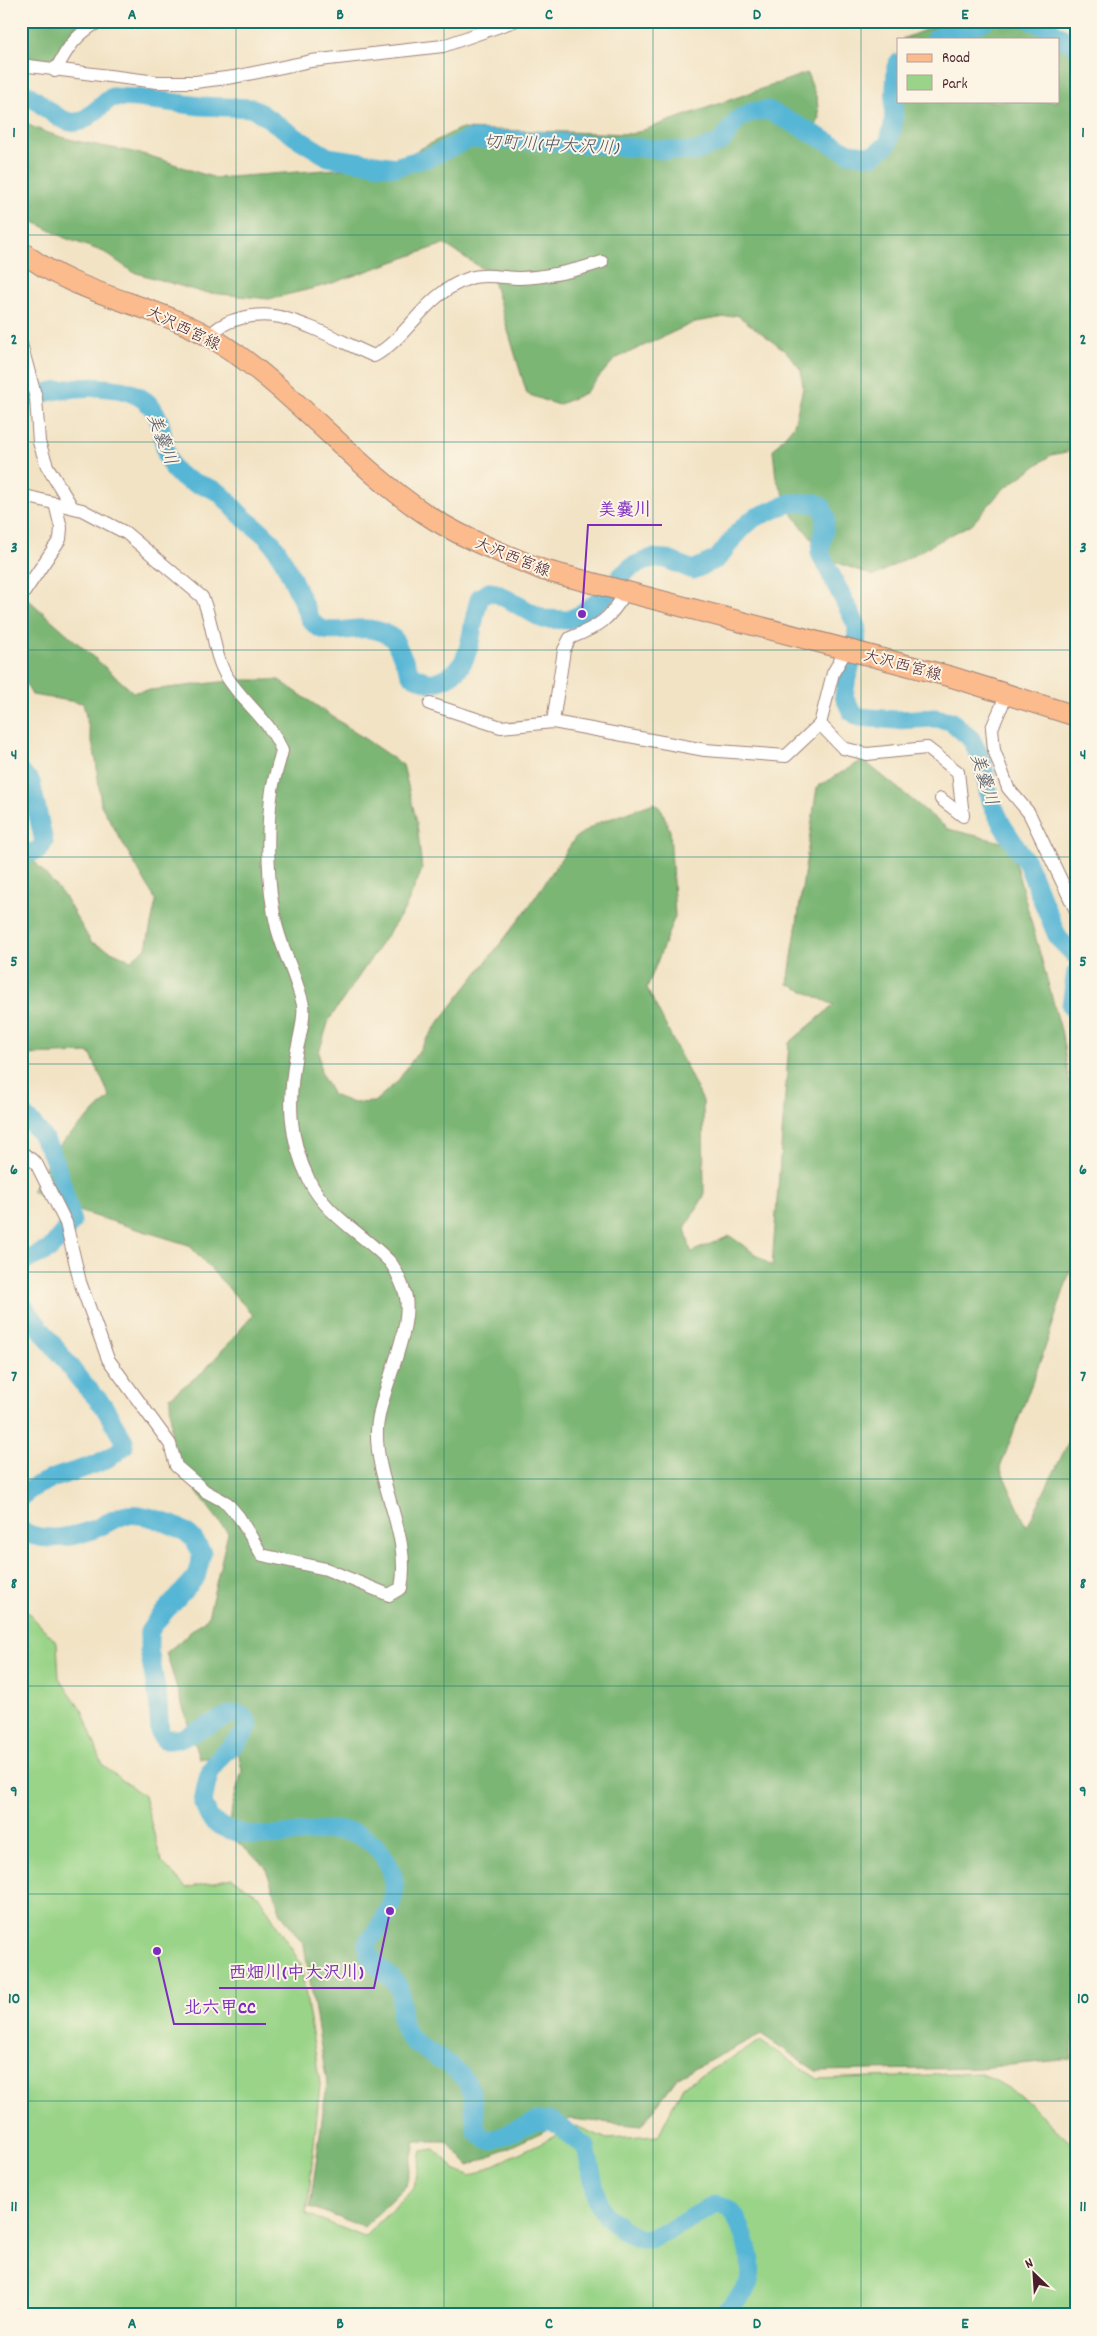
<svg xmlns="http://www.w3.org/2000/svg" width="1097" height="2336" viewBox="0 0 1097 2336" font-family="Dekko,'Klee One',sans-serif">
<rect width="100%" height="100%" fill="#fcf5e5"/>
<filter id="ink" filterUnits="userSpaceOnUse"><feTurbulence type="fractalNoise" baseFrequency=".02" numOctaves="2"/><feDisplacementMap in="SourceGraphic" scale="10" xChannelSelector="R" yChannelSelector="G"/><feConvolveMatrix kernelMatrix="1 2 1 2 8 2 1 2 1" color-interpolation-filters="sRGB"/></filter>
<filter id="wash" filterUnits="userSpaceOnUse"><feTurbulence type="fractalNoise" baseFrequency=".0096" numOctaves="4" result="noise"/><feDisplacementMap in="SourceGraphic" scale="20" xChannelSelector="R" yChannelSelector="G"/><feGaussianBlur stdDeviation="1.12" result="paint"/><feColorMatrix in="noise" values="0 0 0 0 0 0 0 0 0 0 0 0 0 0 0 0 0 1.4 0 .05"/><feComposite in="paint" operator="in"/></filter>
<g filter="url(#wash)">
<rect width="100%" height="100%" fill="#f2e3c5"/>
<path fill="#9ad488" stroke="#727a5a" d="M21,1605L57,1643L59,1678L82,1710L103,1766L144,1796L161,1861L186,1888L232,1878L259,1896L301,1964L320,2084L307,2214L364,2237L414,2188L422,2151L434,2149L455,2169L471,2176L576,2126L607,2139L658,2136L683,2086L760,2041L818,2079L982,2073L1020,2095L1076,2148V2315H21Z"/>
<g fill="#7bb674" stroke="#626a50">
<path d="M21,21H80L53,65L21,58Z"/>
<path d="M948,21L1011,23L1029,28L1052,39H902Z"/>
<path d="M1058,43L1076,55V450L1051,455L1002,490L973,523L874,576L827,559L794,516L776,478L773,450L794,425L803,388L801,370L786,351L737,315L695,322L615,359L585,393L558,405L527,394L491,274L444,244L327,285L269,299L201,292L133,272L104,252L65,238L21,215V121C59,142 105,145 146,155C170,161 192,172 216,178L367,167L410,154L459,129L632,134L807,73L817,99L819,119L811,138L842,155L872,160L890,148L897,129L898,83V101H1058Z"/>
<path d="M22,594L133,692L238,680H279L403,765L417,823L422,870L405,909L329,1020L319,1052L321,1074L333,1095L353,1103L374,1102L397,1082L439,1022L525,912L576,837L598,823L654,803L662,810L670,831L675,916L647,988L703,1101L704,1196L685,1228L691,1252L730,1236L772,1266L789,1043L834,1005L788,984L817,787L863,760L948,829L1010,844L1062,1034L1076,1125V1253L1044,1351L1000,1468L1027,1527L1072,1435L1076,1438V2033L1073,2037L1072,2059L979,2068L816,2071L761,2034L678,2077L641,2126L570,2119L469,2166L446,2141H415L406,2186L364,2227L310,2207L327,2083L304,1945L281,1913L265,1866L229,1835L232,1807L242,1771L238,1751L199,1759L166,1653L208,1617L228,1533L172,1459L170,1397L205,1370L253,1315L189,1245L72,1209L32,1191L55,1149L110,1097L90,1053L21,1055V858L29,855L64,896L91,942L131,960L146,948L156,901L101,805L96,760L83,703L32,695L21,675Z"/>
</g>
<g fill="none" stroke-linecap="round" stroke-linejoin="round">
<g stroke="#56b6d5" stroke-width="19">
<path d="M1031,21L1045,26L1076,47"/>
<path d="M935,39L985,21"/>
<path d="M21,91C40,98 63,133 85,119C94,113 103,104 112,97L137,98L200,106L253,108L297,138L328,157L395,167L430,157L469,139L541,141L695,152L721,142L738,119L752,112L768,110L849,153L872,156L888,144L893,126L896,67L898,63"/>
<path d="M21,399C58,388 142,372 159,420C165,436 163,460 177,473C188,484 205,484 218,492C227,498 234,509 242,516C250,524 260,530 268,538C284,555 300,597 310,619C312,621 315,626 318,627C338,639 366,617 394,639L411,675L430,683C477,675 467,633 480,597L489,592L496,593L543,619L568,620L582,614L615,588L621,576L631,567L652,558L666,559L693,570L717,559L740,530L754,518L790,503H816L822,507L826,517L820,553L857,626L856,650L847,677L844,696L851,711L859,717L896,720L935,718L951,721L971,739L983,762L989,797L1002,825L1027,863L1058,938L1076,956"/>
<path d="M21,773L31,782L44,842L39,850L21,856"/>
<path d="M1076,972L1071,1006L1076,1012"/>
<path d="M21,1114C56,1140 61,1184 72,1222L50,1249L21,1263"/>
<path d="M21,1303L80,1380L103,1405L124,1441V1446C97,1474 49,1470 21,1497"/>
<path d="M21,1530C41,1543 70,1538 92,1530C104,1526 115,1517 127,1515C143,1512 185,1527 194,1540C197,1544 199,1549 202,1553L196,1577L158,1619L149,1632V1650L158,1700L160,1734L164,1739H180L230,1715C240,1713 243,1715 249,1724C241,1744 227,1746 216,1762C208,1772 205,1790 203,1803C205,1804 206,1813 210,1818C215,1825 228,1830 237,1832C294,1849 358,1799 390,1868C403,1896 384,1922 367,1943C366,1962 384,1969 395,1982C407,1996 396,2015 406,2032C412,2043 422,2048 432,2054C474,2080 472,2084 476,2131L485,2139L492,2140L537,2121H549L554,2122L586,2147L598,2203L606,2216L622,2230L640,2239H650L671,2229L716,2204C721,2205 729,2207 732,2212C743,2227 755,2265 749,2282C744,2295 731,2305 722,2315"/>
</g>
</g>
</g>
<g filter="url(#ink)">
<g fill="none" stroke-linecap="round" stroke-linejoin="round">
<g stroke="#9e8178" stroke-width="14">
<g id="minor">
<path d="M21,65L157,82H195L234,77L311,61L443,46L514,21"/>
<path d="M55,71C68,47 76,34 100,21"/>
<path d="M209,337C223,318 258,312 280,317C312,325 344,343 374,356C410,336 425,293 470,278C484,273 505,278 520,278C548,277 575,271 602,262"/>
<path d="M21,344L36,398L39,442L47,466L72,507"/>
<path d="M21,495L82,510L126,533L202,597C214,622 212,653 227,677C244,704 271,721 282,751C279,764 274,777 272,790C266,831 267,888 277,928C284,954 297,979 303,1005C305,1019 299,1039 296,1054C288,1100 288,1137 309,1180C326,1216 364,1234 390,1262C396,1269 401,1282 404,1290C417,1324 379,1391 377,1430C375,1483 412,1535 401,1588L389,1595L326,1569L262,1555L239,1517L227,1503L205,1491L176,1466L170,1444L108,1359L80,1282L66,1223L36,1163L21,1152"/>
<path d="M21,597L60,539L61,528L55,503"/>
<path d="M1007,694L992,728L994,750L1008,788L1029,813L1076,911"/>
<path d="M430,704L501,727L553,722L705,750L786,756L820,724L833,673L847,649"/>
<path d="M553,722L564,650L570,638C600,626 609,620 626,592"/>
<path d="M820,724L843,748L867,754L927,748L958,772L963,816L941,799"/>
</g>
</g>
<g stroke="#9e8178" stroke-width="22">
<path id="primary" d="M21,251C79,298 158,303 220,343C294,390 351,464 424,513C461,538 502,553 543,570L952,677L1076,716"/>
</g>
<use href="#minor" stroke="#fff" stroke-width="12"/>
<use href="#primary" stroke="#fbbb8c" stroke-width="20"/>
</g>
</g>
<path fill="none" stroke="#0f766e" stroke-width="1" stroke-opacity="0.55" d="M236,21V2315M444,21V2315M653,21V2315M861,21V2315M21,235H1076M21,442H1076M21,650H1076M21,857H1076M21,1064H1076M21,1272H1076M21,1479H1076M21,1686H1076M21,1894H1076M21,2101H1076"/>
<g text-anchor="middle" stroke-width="4" stroke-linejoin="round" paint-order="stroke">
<g font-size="16" fill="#4a1f2b" stroke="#fcf5e5">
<text transform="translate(184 327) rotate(26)" y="6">大沢西宮線</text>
<text transform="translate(513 556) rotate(22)" y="6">大沢西宮線</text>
<text transform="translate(903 664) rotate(15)" y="6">大沢西宮線</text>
</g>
<g font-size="18" font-style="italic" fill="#4e5466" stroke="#fcf5e5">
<text transform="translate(551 144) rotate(3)" y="6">切町川(中大沢川)</text>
<text transform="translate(163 439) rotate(69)" y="6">美嚢川</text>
<text transform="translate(985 779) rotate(72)" y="6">美嚢川</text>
</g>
</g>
<path fill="none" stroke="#7b2cbf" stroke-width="2" d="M582 614L588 525H662M390 1911L374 1988H219M157 1951L174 2024H266"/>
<g fill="#7b2cbf" stroke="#fcf5e5" stroke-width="2">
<circle cx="582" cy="614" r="5"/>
<circle cx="390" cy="1911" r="5"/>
<circle cx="157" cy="1951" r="5"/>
</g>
<g font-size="18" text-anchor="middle" font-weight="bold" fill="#7b2cbf" stroke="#fcf5e5" stroke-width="4" stroke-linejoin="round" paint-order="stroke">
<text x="625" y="515">美嚢川</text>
<text x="296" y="1978">西畑川(中大沢川)</text>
<text x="220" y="2013">北六甲CC</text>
</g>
<rect width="1097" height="2336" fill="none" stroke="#fcf5e5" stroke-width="55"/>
<rect x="897" y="38" width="162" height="65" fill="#fcf5e5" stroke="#b59f9b"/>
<rect x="907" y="54" width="25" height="8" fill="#fbbb8c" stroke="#b59f9b"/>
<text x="942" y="62" font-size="15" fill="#4a1f2b">Road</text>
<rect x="907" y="75" width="25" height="15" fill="#9ad488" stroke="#b59f9b"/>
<text x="942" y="88" font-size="15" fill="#4a1f2b">Park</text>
<g transform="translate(1034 2274) rotate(335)" stroke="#fcf5e5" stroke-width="4" paint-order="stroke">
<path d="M0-4L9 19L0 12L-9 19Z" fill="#4a1f2b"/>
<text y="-8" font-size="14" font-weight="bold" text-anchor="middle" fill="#4a1f2b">N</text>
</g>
<rect x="28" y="28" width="1042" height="2280" fill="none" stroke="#0f766e" stroke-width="2"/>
<g font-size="16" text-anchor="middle" font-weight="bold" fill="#0f766e">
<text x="132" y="19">A</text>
<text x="340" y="19">B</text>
<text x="549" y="19">C</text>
<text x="757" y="19">D</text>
<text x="965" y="19">E</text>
<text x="14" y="137">1</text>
<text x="1083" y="137">1</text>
<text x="14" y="344">2</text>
<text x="1083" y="344">2</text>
<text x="14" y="552">3</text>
<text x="1083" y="552">3</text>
<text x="14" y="759">4</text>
<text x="1083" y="759">4</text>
<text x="14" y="966">5</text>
<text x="1083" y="966">5</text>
<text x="14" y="1174">6</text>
<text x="1083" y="1174">6</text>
<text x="14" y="1381">7</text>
<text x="1083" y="1381">7</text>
<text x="14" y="1588">8</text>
<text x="1083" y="1588">8</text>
<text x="14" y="1796">9</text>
<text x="1083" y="1796">9</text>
<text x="14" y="2003">10</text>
<text x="1083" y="2003">10</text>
<text x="14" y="2211">11</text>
<text x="1083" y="2211">11</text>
<text x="132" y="2328">A</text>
<text x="340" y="2328">B</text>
<text x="549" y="2328">C</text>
<text x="757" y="2328">D</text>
<text x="965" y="2328">E</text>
</g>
</svg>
